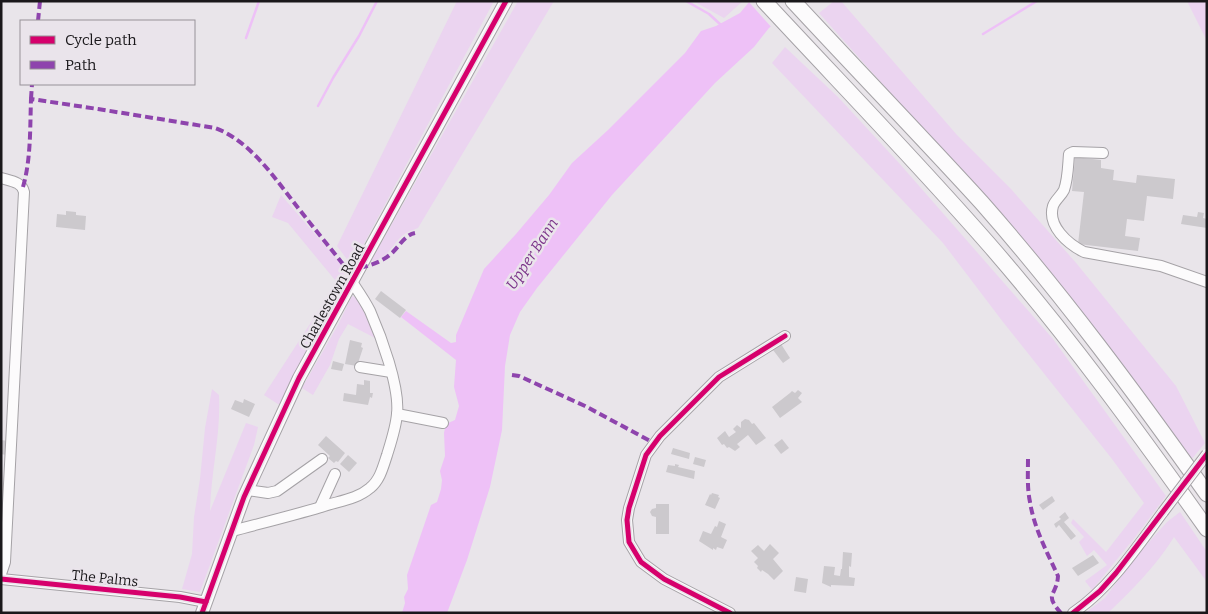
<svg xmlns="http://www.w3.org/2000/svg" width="1208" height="614" viewBox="0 0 1208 614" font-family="Bitter,serif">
<rect width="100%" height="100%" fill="#e9e5ea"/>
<g fill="#ebd4f0">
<path d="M457,1H494L352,266L337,246Z"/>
<path d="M518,1H554L418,228C414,230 409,231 406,233C391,243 391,258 371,261Z"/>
<path d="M693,1H743L724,18Z"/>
<path d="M834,1H841L957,135L1011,189L1077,264L1176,386L1205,443L1191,460L1107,344L1021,239L819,13Z"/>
<path d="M1187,1H1205L1207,3V41Z"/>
<path d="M785,47L838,97L899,163L1053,339L1166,496L1136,536L1092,590L1085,581L1107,565L1094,550L1087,556L1079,542L1084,537L1071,523L1073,519L1106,552L1144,503L1112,459L1003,322L943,243L772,63Z"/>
<path d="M281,195L348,272L335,280L288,223L272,217Z"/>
<path d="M330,293L327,315L281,406L264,395Z"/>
<path d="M352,296C364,300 372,328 377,339L348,324L339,339L330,365L313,395L302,388L338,325Z"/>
<path d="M212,389L219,395C221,434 211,472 210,511L246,423L258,427L254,445L200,592L182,589L192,554L194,517L200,479L205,428Z"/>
<path d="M1180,512L1207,552V582L1174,537C1156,566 1132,590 1108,613H1085L1105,598L1134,559L1167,522Z"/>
</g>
<path fill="#eec1f7" d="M750,1H801L769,28L754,47L715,83L612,195L537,288L520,312L510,335L505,366L502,430L490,487L467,560L447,613H402L405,603L404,597L408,589L407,575L431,505L437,502L441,489L442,480L440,471L445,456L444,433L446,424L455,420L459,406L454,387L456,360L401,317L406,311L451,343L456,342V335L484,269L516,234L549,195L572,163L608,130L685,53L701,31L716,26L740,13Z"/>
<path fill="#e9e5ea" d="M748,1H804L773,29Z"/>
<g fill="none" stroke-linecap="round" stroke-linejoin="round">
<g stroke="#eec1f7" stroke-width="2.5">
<path d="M686,1L709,14L721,25"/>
<path d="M983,34L1037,1"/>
<path d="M246,38L259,1"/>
<path d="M318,106L333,78L359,36L377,1"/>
</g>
</g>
<g fill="#ccc9cd">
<path d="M1075,157L1101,160V168L1114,170L1113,180L1136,183L1137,175L1175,179L1173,199L1147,196L1144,221L1127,219L1125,236L1140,238L1138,251L1078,244L1084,192L1072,191Z"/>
<path d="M66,211L76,212V215L86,216L85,230L56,227L57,214L66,215Z"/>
<path d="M1198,212L1204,213L1203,218L1207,219V228L1181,224L1183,215L1197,217Z"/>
<path d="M381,291L406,310L400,318L375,299Z"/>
<path d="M350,340L362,343L361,347L363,348L357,366L345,364Z"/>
<path d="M781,344L790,358L783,363L773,350Z"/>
<path d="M333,361L344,364L342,371L331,369Z"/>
<path d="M364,380L370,381V393H373L372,398L370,397L368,405L343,401L344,393L356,395L357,384L364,385Z"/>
<path d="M798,390L802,393L798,398L802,402L780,418L772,407L790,393L792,391L795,393Z"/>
<path d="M244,399L255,404L249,417L231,409L235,400L243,403Z"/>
<path d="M745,419L749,420L752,424L754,423L766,438L756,445L748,435L737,444L740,447L735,451L729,447L727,448L724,444L722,445L717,438L725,431L729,437L736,432L733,429L737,425L741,428V422Z"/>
<path d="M326,436L345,453L338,462L336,461L334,463L328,458L330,456L318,445Z"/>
<path d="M782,439L789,448L781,454L774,445Z"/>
<path d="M1,440L8,441L6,455L1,454Z"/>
<path d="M673,448L690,453L689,459L671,454Z"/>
<path d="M348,455L357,463L349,472L340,464Z"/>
<path d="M695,457L706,460L704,467L693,464Z"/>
<path d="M675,464L679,465L678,467L695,471L694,479L666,472L668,465L675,466Z"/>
<path d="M712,493L719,495L718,497L720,498L715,509L705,505L710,494L711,495Z"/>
<path d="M1052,496L1055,501L1043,510L1039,505Z"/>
<path d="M656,504H669V534H656V517L652,516L650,512L652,509L656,508Z"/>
<path d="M1065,512L1069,518L1064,522L1076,536L1071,540L1059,525L1056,528L1054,524L1061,519L1059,517Z"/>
<path d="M719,521L726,524L721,537L727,540L723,549L717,547L716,550L713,548V550L699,541L703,531L711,534L715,526L717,527Z"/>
<path d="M770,544L779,553L773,559L783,571L774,580L768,574L762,570L761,572L757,568L758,566L754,562L758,558L751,551L758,545L764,551Z"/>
<path d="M843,552L852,553L851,567L849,566V577L855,578L854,586L831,585V587L822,583L824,566L835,567L834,575L840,576L841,569H842Z"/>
<path d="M1093,555L1099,563L1078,576L1072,568Z"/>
<path d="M796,577L808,579L806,593L794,591Z"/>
</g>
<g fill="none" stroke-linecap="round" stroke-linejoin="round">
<g stroke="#a5a2a6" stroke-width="12">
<g id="minor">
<path d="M1103,153L1073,152L1069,154C1068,166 1068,179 1064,190C1061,196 1055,200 1053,206C1047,226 1068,244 1084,252L1161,266L1207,282"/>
<path d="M1,178C11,181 22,182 24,192L5,562L1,574"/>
<path d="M360,367L391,372"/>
<path d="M397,414L443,423"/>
<path d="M247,490L268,493L277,491L322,459"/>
<path d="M320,507L335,474"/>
<path d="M232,531C262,523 291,516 321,507C338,501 356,500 370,488C380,480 383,467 387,455C391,442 396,427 397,414C400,387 381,336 370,311C365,301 358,291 352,282"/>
<path d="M1,579L180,597L206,602"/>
<path d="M730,613L664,579L641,562L629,542L627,520L629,508L646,455L660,436L719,377L785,336"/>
<path d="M1073,613C1110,588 1137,547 1163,512"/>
</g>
</g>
<g stroke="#a5a2a6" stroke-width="14">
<path id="major" d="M202,613L244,497L299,378L506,1"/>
</g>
<g stroke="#a5a2a6" stroke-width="17">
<g id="highway">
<path d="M764,1C840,83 918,163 992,248C1069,337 1139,433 1207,529"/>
<path d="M793,1C856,69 920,135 982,203C1063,295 1136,394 1207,494"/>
</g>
</g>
<use href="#minor" stroke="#fcfbfc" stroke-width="10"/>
<use href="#major" stroke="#fcfbfc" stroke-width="12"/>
<use href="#highway" stroke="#fcfbfc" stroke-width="15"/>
<g stroke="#a5a2a6" stroke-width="12" stroke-linecap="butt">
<path id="minor-bridge" d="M1163,512L1207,454"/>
</g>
<use href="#minor-bridge" stroke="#fcfbfc" stroke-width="10"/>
<g stroke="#8e44ad" stroke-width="4" stroke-dasharray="8 4" stroke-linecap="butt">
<path d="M38,21L40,1"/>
<path d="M31,99L32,84"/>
<path d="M23,187C31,159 30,128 31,99L98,109L215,128C251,141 276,180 299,209C317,232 336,255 354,278"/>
<path d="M360,268C372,265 384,261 393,252C400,245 405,235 415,233"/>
<path d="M512,375L519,376L585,406L654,443"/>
<path d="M1028,459C1028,473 1027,488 1030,502C1034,528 1047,552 1058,576C1057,596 1043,593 1061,613"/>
</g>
<g stroke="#eae4eb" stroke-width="8">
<g id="cycleway">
<path d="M1,579L180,597L206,602"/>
<path d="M202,613L244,497L299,378L506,1"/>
<path d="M730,613L664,579L641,562L629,542L627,520L629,508L646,455L660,436L719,377L785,336"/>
<path d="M1073,613L1100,591L1116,573L1207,454"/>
</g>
</g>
<use href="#cycleway" stroke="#d6006c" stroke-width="5"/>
</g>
<g text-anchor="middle" stroke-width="5" stroke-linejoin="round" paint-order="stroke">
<g font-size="14" fill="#1a181b" stroke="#eae4eb">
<text transform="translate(332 296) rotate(-61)" y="5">Charlestown Road</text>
<text transform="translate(105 578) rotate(6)" y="5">The Palms</text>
</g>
<g font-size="15" font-style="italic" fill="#7b3389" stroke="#eae4eb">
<text transform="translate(532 254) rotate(-57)" y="5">Upper Bann</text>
</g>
</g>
<rect width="1208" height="614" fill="none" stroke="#1a181b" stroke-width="5"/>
<rect x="20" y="20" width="175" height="65" fill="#eae4eb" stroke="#979298"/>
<rect x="30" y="36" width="25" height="8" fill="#d6006c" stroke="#979298"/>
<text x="65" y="45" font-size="15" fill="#1a181b">Cycle path</text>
<rect x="30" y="61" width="25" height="8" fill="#8e44ad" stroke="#979298"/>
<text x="65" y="70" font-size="15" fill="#1a181b">Path</text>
</svg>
